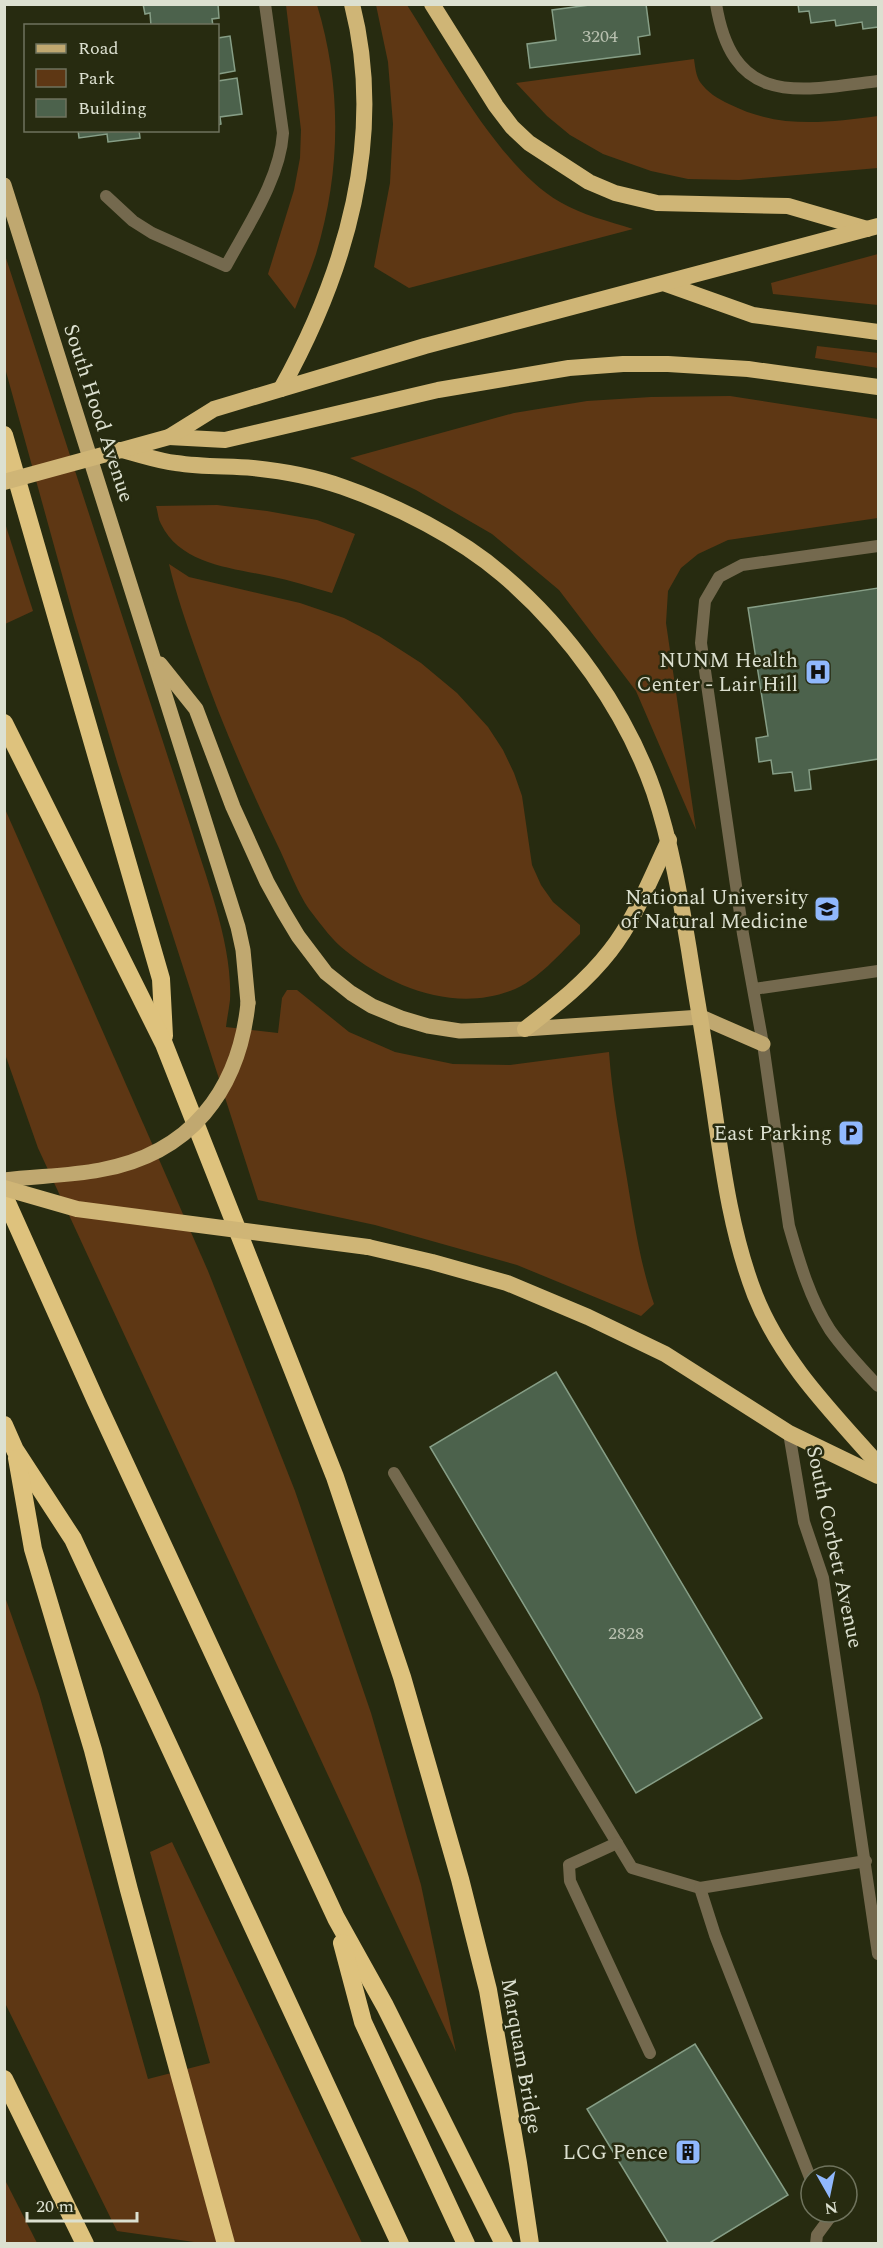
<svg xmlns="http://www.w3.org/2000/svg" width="883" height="2248" viewBox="0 0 883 2248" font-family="Spectral,serif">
<rect width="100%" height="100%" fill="#272b10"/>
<g fill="#5e3714">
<path d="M286,5H317C342,87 341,171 316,254C310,272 302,291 295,309L268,274L294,190L300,158L301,130Z"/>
<path d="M376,5H407C444,63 500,168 560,202C582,215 608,221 633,229L409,288L374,267L390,183L393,124L388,62Z"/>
<path d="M694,59C695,66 696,76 700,82C707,92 718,99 729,104C779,129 825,123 878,116V168L739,180L688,179L651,171L603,154L570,135L547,116L516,83Z"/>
<path d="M4,252L190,825C206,878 233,945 230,1000C229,1009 227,1018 226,1027L278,1033L282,998L287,990H297L349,1032L395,1052L453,1064L510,1065L609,1052C612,1095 620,1137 627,1179C634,1222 640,1263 654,1304L641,1316L517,1265L375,1225L258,1200L118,765L74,618L5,368Z"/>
<path d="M878,254V305L773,294L771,283Z"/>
<path d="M817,346L878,353V368L815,358Z"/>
<path d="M730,396L878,419V518L728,540L698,554L681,568L668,591L666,623L696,830L636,691L559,590L492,534L416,490L350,458L514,413L587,401L651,397Z"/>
<path d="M217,505L267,511L317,520L355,534L332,593C311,587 290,580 269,576C231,568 180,564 161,524C158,519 158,512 156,506Z"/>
<path d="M4,520L33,611L5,624H4Z"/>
<path d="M169,564L189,577L300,603L344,618L379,636L421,663L457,693L488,727L503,750L514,773L522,796L532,865L541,885L553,902L580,925V934C560,953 538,981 510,991C453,1012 391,987 346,951C333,941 322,926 312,913C299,897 287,864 277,844C247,782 219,717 196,651C186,622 176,594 169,564Z"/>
<path d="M5,809L208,1271L295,1491L371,1713L421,1885L456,2052L38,1148L5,1054Z"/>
<path d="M4,1594L39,1694L148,2079L210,2063L150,1852L172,1842L362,2243L208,2244L117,2231L5,2003Z"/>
<path d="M4,2180H5L37,2243H5Z"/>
</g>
<g fill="#4c624c" stroke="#869e86" stroke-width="1.5">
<path d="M143,4H218L219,18L212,19L213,26H151L150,13L145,14Z"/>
<path d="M597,4H646L650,35L638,37L640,54L530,68L527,44L556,40L552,10Z"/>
<path d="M798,4H878V27L863,29L862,22L836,26L835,20L811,23L809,11L799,12Z"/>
<path d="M230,36L235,71L218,74V38Z"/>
<path d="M237,78L242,114L220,117L221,124L218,125V81Z"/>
<path d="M78,130H139L140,138L108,142L107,134L79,138Z"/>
<path d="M878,588V759L809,770L811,789L795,791L792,772L773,774L771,760L759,762L756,738L768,736L748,608Z"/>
<path d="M556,1372L762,1718L636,1793L430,1447Z"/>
<path d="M695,2044L788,2195L708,2244H669L587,2109Z"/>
</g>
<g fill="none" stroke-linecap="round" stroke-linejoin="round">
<g stroke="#74694e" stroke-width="12">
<path d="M394,1473L632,1868L700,1888"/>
<path d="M617,1843L569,1865L570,1881L650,2053"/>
<path d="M811,2180L715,1935L700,1888L866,1861"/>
<path d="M816,2244L817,2235L834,2212"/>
</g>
<g stroke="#74694e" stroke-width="12">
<path d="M106,196L133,221L152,233L226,266C248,225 280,179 283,133L265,4"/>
<path d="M754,989L878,971"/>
<path d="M763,1044L743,934L701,643L705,601L719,577L742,565L878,546"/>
<path d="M789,1433L804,1522L823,1578L878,1954"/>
</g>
<g stroke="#74694e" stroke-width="12">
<path d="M716,4C733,108 798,91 878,81"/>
<path d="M763,1044L789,1226C799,1261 810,1299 830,1330C844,1350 861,1368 878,1386"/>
</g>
<g stroke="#c0a870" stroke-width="15">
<path d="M4,185L238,927L243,950L248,1003"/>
<path d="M160,664L196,709L233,807L267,882L283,911L298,936L326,973L351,993L372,1006L401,1018L428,1026L460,1031L525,1029L701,1017L763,1044"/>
</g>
<g stroke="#cfb576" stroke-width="16">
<path d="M432,4L496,106L512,127L529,143L589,182L615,193L657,203L788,206L867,229"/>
<path d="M666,284L753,315L878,332"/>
<path d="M281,389C346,272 386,137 352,4"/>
<path d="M169,437L225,440L438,390L569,368L623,364H668L748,369L878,387"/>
<path d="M121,450C139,454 158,461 176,463C202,467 228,466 253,468C283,471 315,477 343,487C397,506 459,537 503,575C568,630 626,711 654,792C671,843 680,896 689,950C695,989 702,1028 708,1068C720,1144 727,1223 755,1295C781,1361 832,1412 878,1464"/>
<path d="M122,450L169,437L214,409L425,346L878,226"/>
<path d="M525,1029C556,1005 586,982 610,951C636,918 651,877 669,840"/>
<path d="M368,1247L432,1262L507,1283L588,1317L665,1354L789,1433L878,1476"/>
</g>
<g stroke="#dec27d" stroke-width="18">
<path d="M4,435L161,979L164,1036"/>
<path d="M4,723L164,1044L335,1477L402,1677L460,1879L488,1990L518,2163L530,2244"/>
<path d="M4,1196L96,1401L336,1918L385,2006L504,2244"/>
<path d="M4,1425L15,1450L73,1539L400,2244"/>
<path d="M17,1458L33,1549L93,1750L129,1890L226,2244"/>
<path d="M342,1943L363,2022L466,2244"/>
<path d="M4,2079L85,2244"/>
</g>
<path stroke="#c0a870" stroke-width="15" d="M4,1180C36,1176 69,1176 100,1170C190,1154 239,1091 248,1003"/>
<g stroke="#cfb576" stroke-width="16">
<path d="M4,482L121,450"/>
<path d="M4,1188L77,1209L368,1247"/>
</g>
</g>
<defs>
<g id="hospital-square" transform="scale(1.35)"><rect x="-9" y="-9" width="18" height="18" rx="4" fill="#90b8fd" stroke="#272b10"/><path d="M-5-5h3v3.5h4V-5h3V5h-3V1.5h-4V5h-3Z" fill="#111"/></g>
<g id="university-square" transform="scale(1.35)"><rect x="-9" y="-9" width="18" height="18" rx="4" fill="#90b8fd" stroke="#272b10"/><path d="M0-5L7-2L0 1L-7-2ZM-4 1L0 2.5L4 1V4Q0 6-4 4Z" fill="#111"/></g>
<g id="parking-square" transform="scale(1.35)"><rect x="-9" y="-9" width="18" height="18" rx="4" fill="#90b8fd" stroke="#272b10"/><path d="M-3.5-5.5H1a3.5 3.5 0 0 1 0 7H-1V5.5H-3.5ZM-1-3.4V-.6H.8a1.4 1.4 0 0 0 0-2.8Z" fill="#111"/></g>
<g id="building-square" transform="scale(1.35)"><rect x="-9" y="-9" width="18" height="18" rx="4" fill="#90b8fd" stroke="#272b10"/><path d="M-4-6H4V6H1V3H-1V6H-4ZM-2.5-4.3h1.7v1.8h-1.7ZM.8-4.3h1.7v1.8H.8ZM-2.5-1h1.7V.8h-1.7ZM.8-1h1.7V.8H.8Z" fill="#111"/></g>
</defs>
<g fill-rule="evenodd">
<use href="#hospital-square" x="818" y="672"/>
<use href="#university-square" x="827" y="909"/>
<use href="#parking-square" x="851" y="1133"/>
<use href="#building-square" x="688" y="2152"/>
</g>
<g text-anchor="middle" stroke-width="5" stroke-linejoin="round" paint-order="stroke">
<g font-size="18" fill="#b8c0af">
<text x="600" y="42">3204</text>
<text x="626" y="1639">2828</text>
</g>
<g font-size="21" fill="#dce0d0" stroke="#272b10">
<text transform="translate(99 413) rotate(72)" y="7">South Hood Avenue</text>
<text transform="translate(835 1547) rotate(78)" y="7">South Corbett Avenue</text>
<text transform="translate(522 2056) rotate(80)" y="7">Marquam Bridge</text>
</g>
<g font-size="21" fill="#dce0d0" stroke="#272b10" text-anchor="end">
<text x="798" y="667">NUNM Health<tspan x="798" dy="24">Center - Lair Hill</tspan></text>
<text x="808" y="904">National University<tspan x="808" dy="24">of Natural Medicine</tspan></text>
<text x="832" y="1140">East Parking</text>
<text x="668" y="2159">LCG Pence</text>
</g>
</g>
<rect width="883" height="2248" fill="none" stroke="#dce0d0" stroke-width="12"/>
<rect x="24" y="24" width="195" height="108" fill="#272b10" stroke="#6f735d" stroke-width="1.5"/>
<rect x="36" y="44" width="30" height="9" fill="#c0a870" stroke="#6f735d" stroke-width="1.5"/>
<text x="78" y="54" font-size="18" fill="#dce0d0">Road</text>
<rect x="36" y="69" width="30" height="18" fill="#5e3714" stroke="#6f735d" stroke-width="1.5"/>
<text x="78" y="84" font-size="18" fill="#dce0d0">Park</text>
<rect x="36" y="99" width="30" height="18" fill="#4c624c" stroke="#6f735d" stroke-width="1.5"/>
<text x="78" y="114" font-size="18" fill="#dce0d0">Building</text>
<g transform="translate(829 2194) rotate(171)"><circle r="28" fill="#272b10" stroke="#6f735d" stroke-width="1.5"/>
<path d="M0-4.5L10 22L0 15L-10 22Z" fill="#90b8fd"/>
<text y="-9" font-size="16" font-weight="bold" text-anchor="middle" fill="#dce0d0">N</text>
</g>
<path d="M27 2212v9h110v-9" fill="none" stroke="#dce0d0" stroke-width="3"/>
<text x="36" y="2212" font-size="18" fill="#dce0d0" stroke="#272b10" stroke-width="4.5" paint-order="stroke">20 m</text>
</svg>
